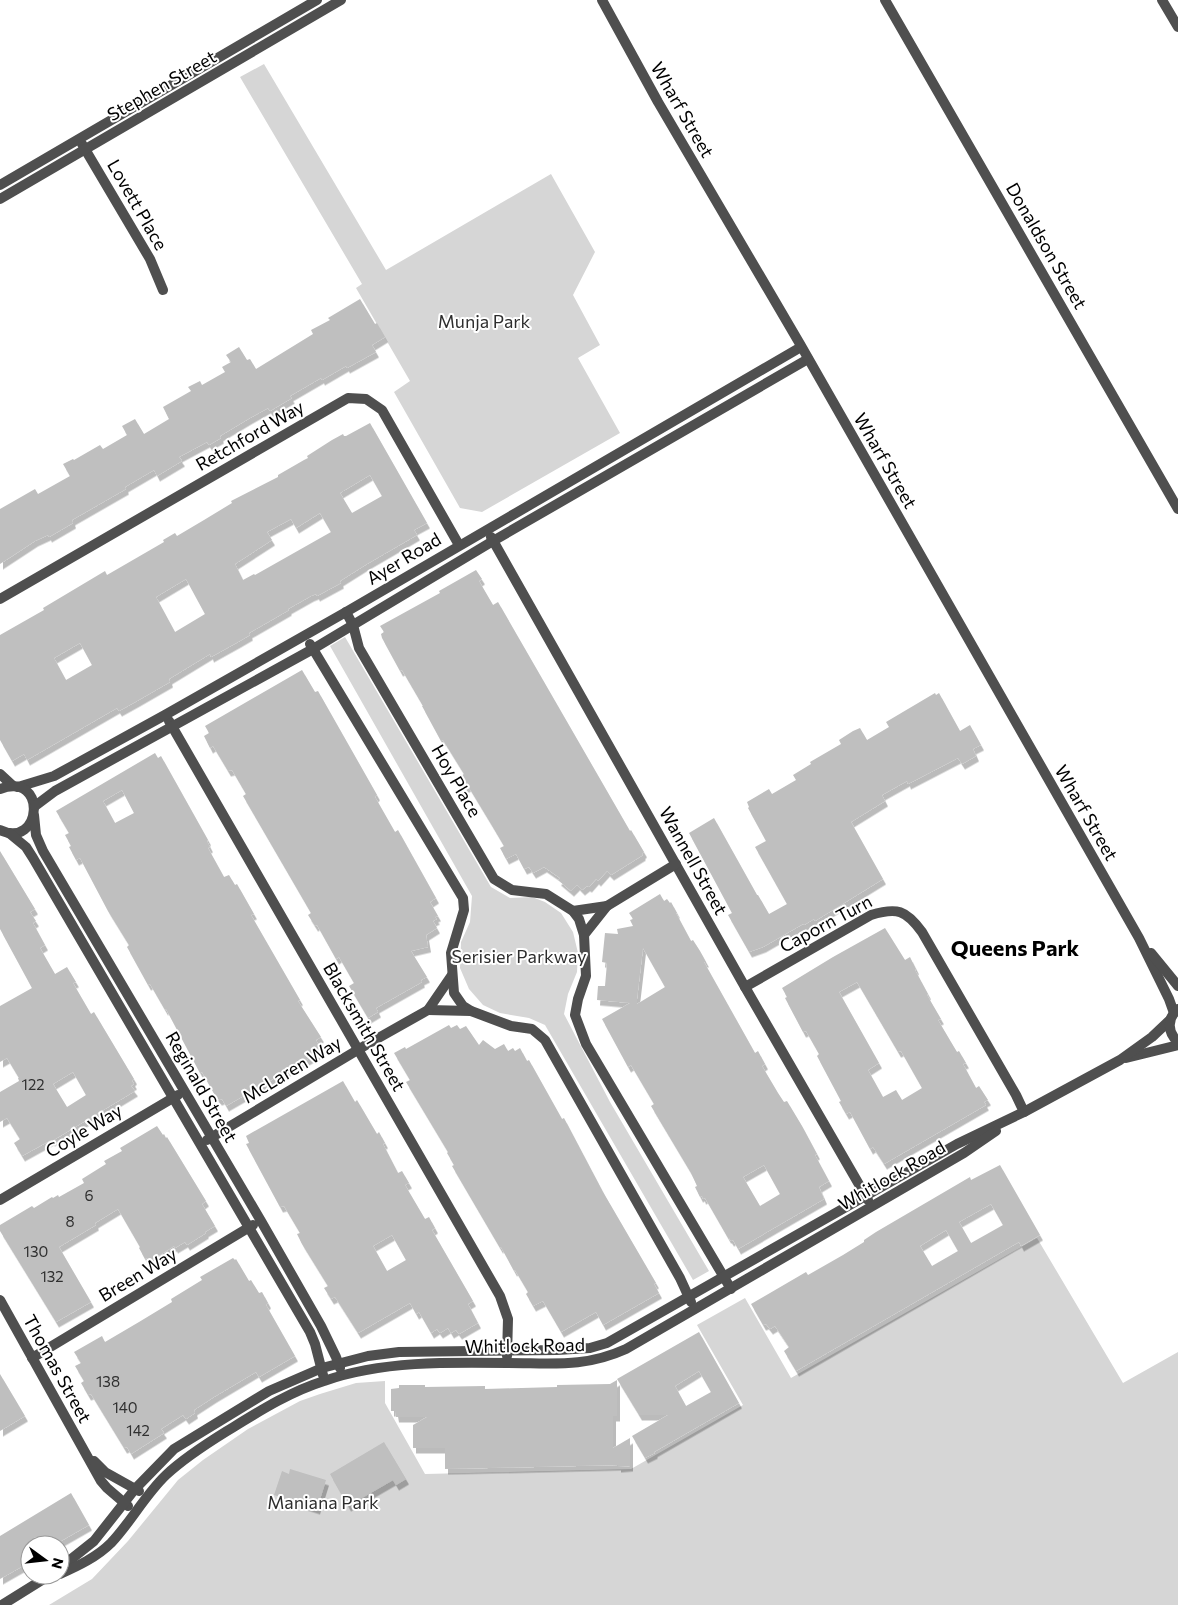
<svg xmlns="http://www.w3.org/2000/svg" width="1178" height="1605" viewBox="0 0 1178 1605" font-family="Commissioner,sans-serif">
<defs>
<filter id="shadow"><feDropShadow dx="3" dy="5.5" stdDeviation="0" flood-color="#0004"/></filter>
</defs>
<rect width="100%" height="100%" fill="#fff"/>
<g fill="#d6d6d6">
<path d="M264,64L386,270L551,174L595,252L573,295L600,345L578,358L620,433L482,512L460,508L394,392L410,381L356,288L362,284L240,77Z"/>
<path d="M345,637L491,887L510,898L532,897L545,902L561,913L573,932L578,953L577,972L568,994L564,1014L610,1102L709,1271L693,1280L545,1025L529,1018L500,1013L483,1005L469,989L460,968L461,942L470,922L472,896L330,646Z"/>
<path d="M1037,1238L1123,1383L1178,1352V1605H49L92,1579L128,1541L178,1480L203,1460L248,1429L300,1401L320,1394L356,1383L385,1381V1403L425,1474L631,1469L743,1405L697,1325L745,1298L791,1378Z"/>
</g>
<g fill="#bfbfbf" fill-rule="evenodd" filter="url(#shadow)">
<path d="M360,299L375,324L377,323L385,337L372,345L376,352L347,368L346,366L322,380L321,378L290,396L292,398L270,411L268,408L250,418L220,436L221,438L209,445L207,442L179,457L182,461L157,476L154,470L125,487L126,489L72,520L73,523L49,537L48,535L35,541L0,564V509L35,489L38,494L70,476L63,464L73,459L74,460L100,445L103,449L127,435L122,426L135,419L144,434L169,419L163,407L191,391L188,387L200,381L202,385L225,372L222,367L231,362L226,355L239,347L247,360L250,359L256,369L313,334L311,330L330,320L328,318Z"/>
<path d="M370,423L427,523L414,530L417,535L367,564L340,581L341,583L317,596L316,594L311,596L288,609L289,610L249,633L250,635L238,642L211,657L210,654L169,679L170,682L137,701L119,711L117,708L27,760L24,754L12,761L0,740V635L44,610L43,608L105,571L107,575L164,542L163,540L175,533L177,536L204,520L232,503L231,501L278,477V475L304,460L308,458L307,456L332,440L343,434L344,436H346ZM370,475L382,496L352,513L340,493ZM320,513L331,532L255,575L254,574L243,580L235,564L272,540L267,532L291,519L296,528ZM186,579L205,614L175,632L156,597ZM80,643L92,665L66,680L54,658Z"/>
<path d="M476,570L482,579L479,581L493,605L498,602L630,831L631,830L644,852L642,854L643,855L611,875L607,871L598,881L596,879L589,887L587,886L582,890L577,885L571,891L558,880L560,878L544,867L533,873L529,867L524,869L516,854L506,859L500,848L504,846L491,824L468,786L465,788L459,777L464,774L443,740L441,741L422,706H423L402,670L400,671L382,638L381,634L384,632L380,626L440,593L439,591Z"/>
<path d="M302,670L315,692L318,691L377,795L375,797L395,832L398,830L436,898L430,902L438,916L435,917L437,919L433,921L437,928L426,935L428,947L411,951L427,977L421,980L422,982L376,1008L378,1012L368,1018L349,986L354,983L339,957L336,959L317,925L315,926L308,915L311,913L243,796L246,794L232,770L228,771L213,746L210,748L204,736L209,733L205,726Z"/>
<path d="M935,693L936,695L939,693L960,731L970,725L981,745L973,749L976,756L962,764L958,758L908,784L907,781L882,795L885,801L851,822L883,879L815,921L814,919L804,925L803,924L763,947L749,952L728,915L732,913L689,833L714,818L757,895H758L769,914L787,904L755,847L766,841L748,808L749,807L747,802L769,789L772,794L796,780L793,775L811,764L810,762L841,744L839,740L853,731L860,728L867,740L889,727L886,722Z"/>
<path d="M155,753L158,758L161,756L208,840L207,841L210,847L208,848L224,877L229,875L235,885L237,884L254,914L251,915L300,1000L298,1001L321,1037L316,1040L322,1051L226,1106L222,1099L219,1100L216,1097L202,1072L200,1073L166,1009L165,1010L150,984L148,985L127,947L129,945L108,911L80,858L76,860L69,847L71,846L65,835L69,833L56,811ZM122,790L134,813L115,823L103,801Z"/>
<path d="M0,851L35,909L30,912L36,921L33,923L45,945L40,948L55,974L67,967L76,982L73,983L91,1014L94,1012L134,1079L132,1081L134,1084L131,1086L135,1091L52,1141L51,1140L22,1156L14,1143L20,1139L7,1118L0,1122V1092L19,1081L18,1078H19L7,1058L0,1062V1006L32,988L0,929ZM73,1072L86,1095L67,1107L53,1084Z"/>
<path d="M660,894L664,901L667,899L670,903L671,902L677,913H676L691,941L693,940L700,951L706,962H704L755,1053L758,1051L765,1064L762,1066L778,1093L784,1102L787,1101L802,1126L817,1154L815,1155L829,1181L819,1187L824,1199L738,1249L733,1240L731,1241L729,1238H728L705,1198L703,1199L702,1196L700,1197L695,1187L697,1186L691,1173L651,1106L654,1104L631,1065L628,1067L602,1019L630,1003L597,1000L598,986H605L607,963L602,962L605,933L618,934L617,929L633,926L630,920L633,919L629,913ZM643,948L665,987L637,1004V999ZM764,1165L780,1194L760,1206L743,1177Z"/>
<path d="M885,928L905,960L910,957L916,969L915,970L928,994L927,995L941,1019L938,1020L951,1042L957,1052L959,1051L966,1063L963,1064L976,1088L979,1086L988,1100L984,1102L986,1105L884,1164L873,1147L870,1149L850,1112L846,1114L839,1102L841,1101L817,1056L819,1054L806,1031L803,1032L785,998L787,997L782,988L833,957ZM857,982L898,1052L901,1051L922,1088L902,1100L896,1090L883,1097L868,1070L879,1063L839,992Z"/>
<path d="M449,1025L451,1028L457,1025L460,1029L466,1026L479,1045L483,1040L495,1049L504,1044L508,1051L513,1048L515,1051L520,1048L527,1061L529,1060L562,1119L564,1118L603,1192L656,1283L654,1284L659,1293L603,1325L596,1312L561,1332L543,1301L533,1306L526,1294L528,1292L515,1270L514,1271L501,1247L500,1248L452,1166L454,1165L447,1153L448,1152L406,1082L410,1080L394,1053L405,1047L406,1049Z"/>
<path d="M343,1081L355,1102L357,1100L377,1134L379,1132L385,1143L383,1144L398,1173L402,1171L409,1183L405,1185L425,1219L429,1217L435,1228L432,1230L473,1301L468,1304L478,1323L459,1334L456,1330L451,1333L448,1328L440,1333L437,1329L431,1333L419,1312L416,1314L410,1303L358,1333L335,1297L331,1299L324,1288L328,1286L302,1244L297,1234L300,1233L284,1206L280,1207L246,1144L249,1143L246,1136ZM392,1235L406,1260L387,1271L373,1246Z"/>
<path d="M157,1126L163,1135L164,1134L166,1138L167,1137L206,1201L202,1204L215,1226L205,1232L206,1233L187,1245L185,1242L175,1248L174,1246L149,1262L147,1258L145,1259L139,1248L140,1247L118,1209L95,1223L96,1225L59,1247L91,1302L56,1322L0,1231V1225L32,1206L34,1208L52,1197L53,1198L58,1195L59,1197L84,1183L82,1179L106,1164L104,1161L122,1151L120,1148Z"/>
<path d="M1000,1165L1040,1235L1021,1246L1019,1242L796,1371L784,1351L789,1347L775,1326L770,1329L766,1324L763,1325L751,1304L806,1272L808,1275L843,1255L864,1242V1240L876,1232L970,1177L971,1180ZM991,1204L1003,1225L971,1243L959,1222ZM946,1230L958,1251L932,1266L920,1246Z"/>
<path d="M233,1258L235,1260L236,1259L249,1281L251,1280L259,1293L262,1292L268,1303L266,1305L295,1356L259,1377L256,1372L214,1397L194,1410L195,1413L186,1419L183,1415L161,1429L164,1433L131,1454L127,1447L124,1448L91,1394L88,1395L81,1383L84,1381L75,1366L81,1363L74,1352L102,1336L105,1342L139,1322L172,1302L171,1299L202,1280L200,1277Z"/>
<path d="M699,1332L739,1403L654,1452L655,1453L645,1458L632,1436L668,1415H639L617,1379ZM699,1371L711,1392L686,1406L675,1386Z"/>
<path d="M0,1374L25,1416L0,1431Z"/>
<path d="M617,1380V1416H613V1448L630,1438V1466L618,1467V1465L445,1469V1448H413V1425L427,1417H396L395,1411H391V1389L399,1388V1385H425V1387L485,1386V1389L557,1387V1385L610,1384Z"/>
<path d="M384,1442L406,1479L396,1485L393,1480L348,1506L330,1474Z"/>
<path d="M290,1469L326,1480L317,1509L274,1495L282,1471L289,1474Z"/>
<path d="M71,1493L89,1525L54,1545H30V1562L0,1579V1536Z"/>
</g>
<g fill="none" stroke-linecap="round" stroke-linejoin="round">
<g stroke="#4f4f4f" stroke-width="10">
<path d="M885,0L1178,509"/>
<path d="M1162,0L1178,27"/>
<path d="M82,144L150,259L163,290"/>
<path d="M0,185L317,0"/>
<path d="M0,199L341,0"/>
<path d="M491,537L745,987L868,1200"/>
<path d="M0,599L348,398L366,399L382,410L459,545"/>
<path d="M346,612L353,625L359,648L494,879L512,890L546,894L573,911L579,919L584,935L586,976L578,999L575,1015L586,1044L731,1289"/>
<path d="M310,644L463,898L464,910L451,953L454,993L463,1006L471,1011L511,1026L532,1029L545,1040L680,1278L691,1302"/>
<path d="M169,721L500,1296L508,1319L507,1356"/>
<path d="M0,774L13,786"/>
<path d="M18,787L54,776L165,715L346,612L801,347"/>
<path d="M0,789C48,771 42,850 0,830"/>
<path d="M35,806L55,791L313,649L493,541L808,359"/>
<path d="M34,815L36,835L43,851L261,1221L321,1326L336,1357L340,1368"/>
<path d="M9,833L26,847L33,858L310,1332L315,1344L323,1375"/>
<path d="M573,911L607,906"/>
<path d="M584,935L607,906L676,864"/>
<path d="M745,987L871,915C897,907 906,910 922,932L1016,1095L1024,1112"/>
<path d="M428,1010L471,1011"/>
<path d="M1126,1058L1178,1045"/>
<path d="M207,1140L366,1045L428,1010L452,975"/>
<path d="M0,1200L178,1095"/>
<path d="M0,1300L101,1481L107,1488L128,1506"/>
<path d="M32,1358L253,1225"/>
<path d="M94,1461L105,1472L139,1491"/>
<path d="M60,1568L94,1541L135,1489L174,1449L269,1391L322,1368L368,1356L399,1352L557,1350L590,1348L607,1343L957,1144L1024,1112L1120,1060L1152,1037L1170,1020"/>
<path d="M60,1574C78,1566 97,1557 111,1543C131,1522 145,1495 166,1475C184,1458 206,1444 227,1431C258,1412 289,1392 324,1381C381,1361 448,1362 508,1363C552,1363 584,1368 626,1349L964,1153L996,1131"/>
<path d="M2,1605L50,1575"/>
</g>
<g stroke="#4f4f4f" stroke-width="10">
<path d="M602,0L658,102L800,344L1139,938L1169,999L1174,1013"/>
<path d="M1151,953L1178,986"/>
<path d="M1178,1009C1167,1018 1167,1032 1178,1042"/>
</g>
</g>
<g text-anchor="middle" stroke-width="4" stroke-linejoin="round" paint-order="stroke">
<g font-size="15" fill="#303030">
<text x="33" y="1090">122</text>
<text x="89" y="1201">6</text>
<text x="70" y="1227">8</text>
<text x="36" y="1257">130</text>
<text x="52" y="1282">132</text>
<text x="108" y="1387">138</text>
<text x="125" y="1413">140</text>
<text x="138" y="1436">142</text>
</g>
<g font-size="18" fill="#000" stroke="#fff">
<text transform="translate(162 86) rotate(-30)" y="6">Stephen Street</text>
<text transform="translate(682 110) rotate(60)" y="6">Wharf Street</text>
<text transform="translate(137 205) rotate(60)" y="6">Lovett Place</text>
<text transform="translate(1046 246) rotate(60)" y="6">Donaldson Street</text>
<text transform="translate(250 436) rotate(-30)" y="6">Retchford Way</text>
<text transform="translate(885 461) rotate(60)" y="6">Wharf Street</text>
<text transform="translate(404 559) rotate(-31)" y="6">Ayer Road</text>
<text transform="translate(456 781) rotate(60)" y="6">Hoy Place</text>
<text transform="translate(1086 813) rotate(60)" y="6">Wharf Street</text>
<text transform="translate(693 861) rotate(61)" y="6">Wannell Street</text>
<text transform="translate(826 924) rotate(-28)" y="6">Caporn Turn</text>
<text transform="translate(364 1027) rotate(60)" y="6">Blacksmith Street</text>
<text transform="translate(292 1070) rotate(-31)" y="6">McLaren Way</text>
<text transform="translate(201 1087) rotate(60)" y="6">Reginald Street</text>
<text transform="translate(84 1131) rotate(-31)" y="6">Coyle Way</text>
<text transform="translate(892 1176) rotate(-30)" y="6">Whitlock Road</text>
<text transform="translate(138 1275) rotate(-31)" y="6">Breen Way</text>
<text transform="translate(525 1346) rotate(-1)" y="6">Whitlock Road</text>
<text transform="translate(57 1369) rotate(61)" y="6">Thomas Street</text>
</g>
<g font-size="18" fill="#2d2d2d" stroke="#fff">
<text x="484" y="328">Munja Park</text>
<text x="519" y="963">Serisier Parkway</text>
<text x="323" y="1509">Maniana Park</text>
</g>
<g font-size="22" font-weight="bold" fill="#000" stroke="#fff">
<text x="1015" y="956">Queens Park</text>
</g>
</g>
<g transform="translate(45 1560) rotate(105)"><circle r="24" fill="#ffffff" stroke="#999999"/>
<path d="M0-4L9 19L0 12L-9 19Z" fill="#000000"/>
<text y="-8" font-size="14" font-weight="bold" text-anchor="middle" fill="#000000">N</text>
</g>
</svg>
